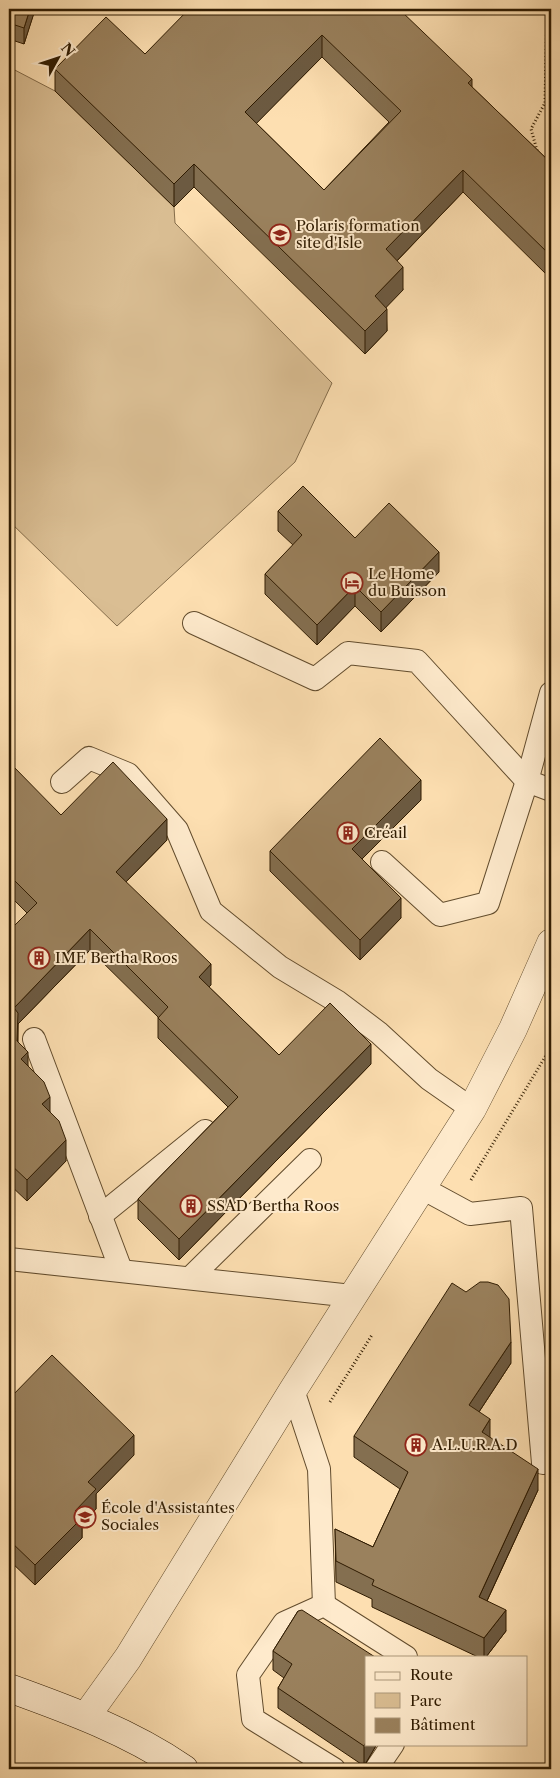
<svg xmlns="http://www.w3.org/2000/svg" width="560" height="1778" viewBox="0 0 560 1778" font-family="'Libre Caslon Text',serif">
<rect width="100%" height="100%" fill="#fddfb1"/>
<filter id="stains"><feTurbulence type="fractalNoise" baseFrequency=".004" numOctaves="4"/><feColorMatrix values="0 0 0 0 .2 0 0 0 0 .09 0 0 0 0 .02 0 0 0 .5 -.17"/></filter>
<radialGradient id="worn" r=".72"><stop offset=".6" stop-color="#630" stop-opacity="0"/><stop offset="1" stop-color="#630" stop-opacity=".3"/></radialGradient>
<path fill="#dabe93" stroke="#846c4a" d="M9,67L55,91L174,207L175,223L332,383L295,462L117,626L9,521Z"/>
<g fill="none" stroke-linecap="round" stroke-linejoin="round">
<g stroke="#624c2d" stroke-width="24">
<g id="service">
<path d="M194,623L315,679L348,653L417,661L527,781L551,790"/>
<path d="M62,782L89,758L128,774L177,830L211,911L280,967L338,1002L379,1033L429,1079L472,1109"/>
<path d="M382,862L440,915L488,903L527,781L551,693"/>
<path d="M34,1039L121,1270"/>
<path d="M422,1188L470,1214L521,1208L543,1463"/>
<path d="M100,1216L205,1131"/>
<path d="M9,1259L352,1296"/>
<path d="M190,1278L310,1160"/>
<path d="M293,1390L319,1469L324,1605"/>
<path d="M334,1769L253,1719L248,1675L284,1623L324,1605L406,1657"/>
<path d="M376,1769L393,1744"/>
</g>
</g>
<g stroke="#624c2d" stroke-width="29">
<path id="tertiary" d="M87,1715L128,1658L293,1390L472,1109L513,1029L551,943"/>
</g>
<g stroke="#2f1b01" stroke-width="29">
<path id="secondary" d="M9,1688C70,1710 130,1732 184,1769"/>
</g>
<g stroke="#2f1b01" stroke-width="3" stroke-dasharray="1 2.5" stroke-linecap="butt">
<path d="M538,154L531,129L545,103L547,9"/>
<path d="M471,1180L551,1047"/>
<path d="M330,1402L372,1335"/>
</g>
<use href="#service" stroke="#feeacc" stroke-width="22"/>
<use href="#tertiary" stroke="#feeacc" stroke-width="28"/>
<use href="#secondary" stroke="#feeacc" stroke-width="28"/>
</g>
<g fill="#846f50" stroke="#2f1b01" fill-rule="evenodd">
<path d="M9,9H35L24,44L9,39Z"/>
<path d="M399,9L472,87L551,163L549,277L463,192L397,261L403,290L386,307L387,331L365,354L194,187L174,207L55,91V69L145,54ZM322,57L389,122L324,190L256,123Z"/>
<path d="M278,511L355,538L439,572L381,632L355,606L317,645L265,594V574L293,545L278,531Z"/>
<path d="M9,766L61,815L167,840L126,882L211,985L209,987L279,1055L371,1064L179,1260L138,1219V1199L228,1107L158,1038V1017L90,950L18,1024V1042L28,1066L50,1112L66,1161L27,1201L9,1184V931L27,913L9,895Z"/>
<path d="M421,800L362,859L401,918L360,960L270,871V851Z"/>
<path d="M511,1363L479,1412L490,1438L538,1490L487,1601L506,1631L486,1657H478L372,1607V1599L336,1582L335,1529L373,1547L400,1489L354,1457V1436Z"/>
<path d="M9,1399L134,1455L96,1494V1509L82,1524V1538L35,1585L9,1560Z"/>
<path d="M298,1611L366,1744H377L364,1766L278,1708V1688L284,1678L273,1670V1651Z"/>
</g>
<g fill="#6c5a41" stroke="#2f1b01">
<path d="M30,9H35V10L24,44V28Z"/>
<path d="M322,35V57L245,135V112Z"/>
<path d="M472,79V102L468,83Z"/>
<path d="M194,164V187L174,207V184Z"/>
<path d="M463,170V192L386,272V249Z"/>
<path d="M551,252V275L549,277V254Z"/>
<path d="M403,267V290L375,319V296Z"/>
<path d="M387,309V331L365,354V331Z"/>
<path d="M439,552V572L381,632V612Z"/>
<path d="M355,586V606L317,645V625Z"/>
<path d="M421,780V800L352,869V849Z"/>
<path d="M167,819V840L116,892V872Z"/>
<path d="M401,898V918L360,960V940Z"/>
<path d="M90,929V950L18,1024L17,1062L14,1008Z"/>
<path d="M211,964V985L199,997V977Z"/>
<path d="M371,1044V1064L179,1260V1239Z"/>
<path d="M28,1052V1073L21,1059Z"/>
<path d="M50,1097V1118L42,1104Z"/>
<path d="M66,1140V1161L27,1201V1180Z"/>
<path d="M511,1342V1363L469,1427V1405Z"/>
<path d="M490,1419V1441L482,1432Z"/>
<path d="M134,1435V1455L96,1494V1509L82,1524V1538L35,1585V1565L75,1511L88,1482Z"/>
<path d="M538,1469V1490L479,1618V1597Z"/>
<path d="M506,1610V1631L486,1657H484V1638Z"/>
<path d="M366,1742V1744H377L364,1766V1746Z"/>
</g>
<g fill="#9a815d" stroke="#2f1b01" fill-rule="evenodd">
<path d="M9,9H30L24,28L9,23Z"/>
<path d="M189,9H399L472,79L468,83L551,163V252L549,254L463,170L386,249L403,267L375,296L387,309L365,331L194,164L174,184L55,69L106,17L145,54ZM322,35L401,111L324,190L245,112Z"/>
<path d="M303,486L355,538L389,503L439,552L381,612L355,586L317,625L265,574L302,535L278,511Z"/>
<path d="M380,738L421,780L352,849L401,898L360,940L270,851Z"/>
<path d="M113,762L167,819L116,872L211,964L199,977L279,1055L330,1003L371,1044L179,1239L138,1199L238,1097L158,1018L168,1007L90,929L14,1008L18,1013L17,1041L28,1052L21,1059L44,1082L50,1097L42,1104L59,1121L66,1140L27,1180L9,1163V931L37,903L9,875V766L11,764L61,815Z"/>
<path d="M480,1282H488L498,1285L509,1299L511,1342L469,1405L490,1419L482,1432L538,1469L479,1597L506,1610L484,1638L372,1585L374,1580L336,1561L335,1529L373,1547L408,1472L354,1436L452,1283L466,1292Z"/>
<path d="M52,1355L134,1435L88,1482L96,1489L75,1511L82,1518L35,1565L9,1540V1418L15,1411L9,1405V1399Z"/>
<path d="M302,1610L375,1657H366V1742L364,1746L278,1688L292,1664L273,1651L298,1611Z"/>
</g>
<defs>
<g id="university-ring" transform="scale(1.125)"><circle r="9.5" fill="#feeacc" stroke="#8f2418" stroke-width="1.5"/><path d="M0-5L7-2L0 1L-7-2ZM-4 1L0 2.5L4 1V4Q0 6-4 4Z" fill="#8f2418"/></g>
<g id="hotel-ring" transform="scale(1.125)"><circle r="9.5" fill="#feeacc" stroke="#8f2418" stroke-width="1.5"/><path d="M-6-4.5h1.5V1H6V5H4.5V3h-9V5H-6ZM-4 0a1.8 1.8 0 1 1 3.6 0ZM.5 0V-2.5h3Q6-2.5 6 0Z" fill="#8f2418"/></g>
<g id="building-ring" transform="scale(1.125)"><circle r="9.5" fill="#feeacc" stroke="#8f2418" stroke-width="1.5"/><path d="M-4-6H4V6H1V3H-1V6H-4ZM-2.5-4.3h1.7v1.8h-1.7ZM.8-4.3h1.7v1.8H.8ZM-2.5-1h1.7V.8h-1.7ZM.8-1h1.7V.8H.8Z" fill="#8f2418"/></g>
</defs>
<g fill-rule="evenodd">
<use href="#university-ring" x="280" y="235"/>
<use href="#hotel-ring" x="352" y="583"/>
<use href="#building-ring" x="348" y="833"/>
<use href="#building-ring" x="39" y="958"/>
<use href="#building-ring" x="191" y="1206"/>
<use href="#building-ring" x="416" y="1445"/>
<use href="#university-ring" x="85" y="1517"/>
</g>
<g text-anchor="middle" stroke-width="4" stroke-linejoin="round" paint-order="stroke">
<g font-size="15" fill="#2f1b01" stroke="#feeacc" text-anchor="start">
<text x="296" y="231">Polaris formation<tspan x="296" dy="17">site d'Isle</tspan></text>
<text x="368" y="579">Le Home<tspan x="368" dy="17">du Buisson</tspan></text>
<text x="364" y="838">Créail</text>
<text x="55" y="963">IME Bertha Roos</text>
<text x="207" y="1211">SSAD Bertha Roos</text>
<text x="432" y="1450">A.L.U.R.A.D</text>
<text x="101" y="1513">École d'Assistantes<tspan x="101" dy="17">Sociales</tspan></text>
</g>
</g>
<rect width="560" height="1778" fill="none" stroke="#fddfb1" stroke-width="30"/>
<rect x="10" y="10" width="540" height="1758" fill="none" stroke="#2f1b01" stroke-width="2.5"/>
<rect x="15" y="15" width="530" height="1748" fill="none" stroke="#2f1b01"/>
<rect x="365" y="1656" width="162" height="90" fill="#feeacc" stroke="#ab977b"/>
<rect x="375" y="1672" width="25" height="8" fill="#feeacc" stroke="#ab977b"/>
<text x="410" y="1680" font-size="15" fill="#2f1b01">Route</text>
<rect x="375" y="1693" width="25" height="15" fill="#dabe93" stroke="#ab977b"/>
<text x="410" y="1706" font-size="15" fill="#2f1b01">Parc</text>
<rect x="375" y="1718" width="25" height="15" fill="#9a815d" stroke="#ab977b"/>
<text x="410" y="1730" font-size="15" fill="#2f1b01">Bâtiment</text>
<g transform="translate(58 58) rotate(50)" stroke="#feeacc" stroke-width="4" paint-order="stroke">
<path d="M0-4L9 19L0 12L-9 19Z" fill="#2f1b01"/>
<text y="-8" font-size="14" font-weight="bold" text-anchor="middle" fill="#2f1b01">N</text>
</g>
<rect width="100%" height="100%" filter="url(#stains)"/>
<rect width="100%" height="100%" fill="url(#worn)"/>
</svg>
